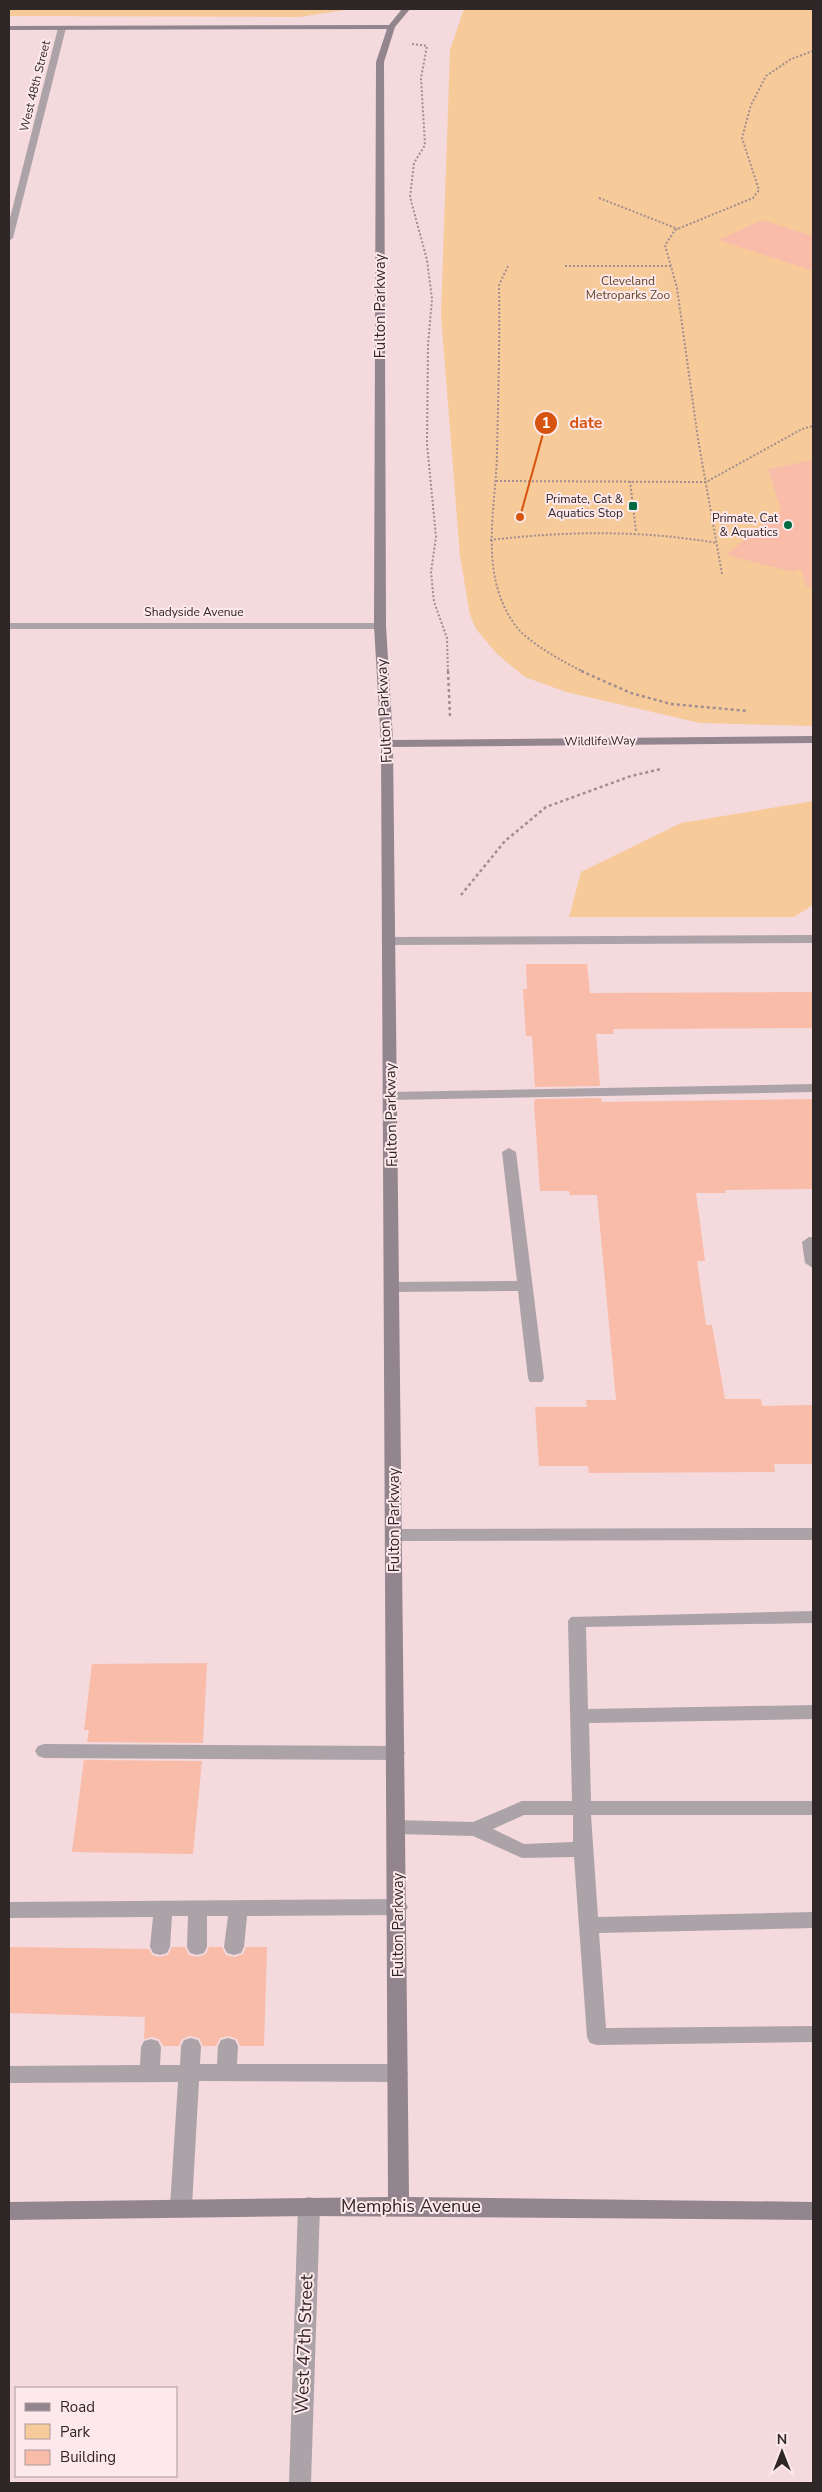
<svg xmlns="http://www.w3.org/2000/svg" width="822" height="2492" viewBox="0 0 822 2492" font-family="'Nunito Sans',sans-serif">
<rect width="100%" height="100%" fill="#f4d9dd"/>
<g fill="#f7ca99">
<path d="M9,9H351L299,17L9,16Z"/>
<path d="M464,9H813V726L700,723L566,692L525,677L497,654L476,629L470,615L460,556L441,315L450,50Z"/>
<path d="M813,801V905L794,917H569L581,872L681,823Z"/>
</g>
<g fill="#f8bca9">
<path d="M762,220L813,236V271L718,240Z"/>
<path d="M813,460V586L807,587L801,569L793,572L726,555L781,510L768,469Z"/>
<path d="M526,964H587L590,993L813,992V1028L613,1029L614,1034H596L600,1086L535,1087L532,1036H526L523,989H527Z"/>
<path d="M601,1098L602,1102L813,1099V1189L725,1190L726,1193H696L705,1261H697L706,1325H712L725,1399H761L762,1406L813,1405V1464H774L775,1472L589,1473L588,1466H539L535,1407H587L586,1400H616L597,1195H570L569,1191H540L534,1103L535,1099Z"/>
<path d="M207,1663L203,1743L87,1742L89,1730H84L92,1664Z"/>
<path d="M84,1760L202,1761L193,1854L72,1852Z"/>
<path d="M9,1947L149,1949L152,1955L159,1957L168,1955L172,1947H185L189,1955L198,1957L206,1954L209,1947H222L226,1955L235,1957L243,1954L246,1947H267L264,2046H240L237,2039L229,2036L220,2038L216,2046H203L199,2038L190,2036L182,2039L179,2046H163L159,2039L152,2037L144,2039L145,2017L9,2013Z"/>
</g>
<g fill="none" stroke-linecap="round" stroke-linejoin="round">
<g stroke="#a18e90" stroke-width="2" stroke-dasharray="2 2" stroke-linecap="butt">
<path d="M412,44L427,46L421,78L425,145L414,163L410,197L427,260L432,299L428,345L427,444L436,537L431,572L434,602L447,638L448,672"/>
<path d="M599,198L678,229"/>
<path d="M508,266L499,285C500,342 498,399 497,456C495,512 479,575 515,625C527,642 565,663 584,672"/>
<path d="M565,266H671"/>
<path d="M496,481L706,482L802,429L813,426"/>
<path d="M630,481L636,531"/>
<path d="M490,540C567,531 641,530 717,543"/>
<path d="M722,574L698,439L677,288L665,245L675,230L753,198L759,190L742,138L751,105L766,76L791,59L813,51"/>
</g>
<g stroke="#a18e90" stroke-width="2.5" stroke-dasharray="3 3" stroke-linecap="butt">
<path d="M448,671L450,717"/>
<path d="M581,671L631,693L671,704L748,711"/>
<path d="M461,895L505,841L546,807L631,776L661,769"/>
</g>
<g fill="#aca3a9" fill-rule="evenodd">
<path d="M813,935V943L389,945L382,941L389,937Z"/>
<path d="M813,1084V1092L391,1100L384,1096L391,1092Z"/>
<path d="M509,1148L516,1152L544,1378L542,1382H530L528,1378L518,1291L392,1292L384,1287L392,1282L517,1281L502,1152Z"/>
<path d="M809,1237H813V1268L805,1263L802,1242Z"/>
<path d="M813,1528V1540L394,1541L388,1539L386,1535L388,1531L394,1529Z"/>
<path d="M813,1611V1623L586,1627L588,1709L813,1705V1719L589,1723L591,1801H813V1815H591L598,1917L813,1912V1928L599,1933L606,2028L813,2026V2042L597,2045L590,2043L587,2037L574,1857L522,1858L473,1836L397,1834L390,1832L388,1827L390,1822L397,1820L473,1822L522,1801H572L568,1621L571,1617ZM524,1815H573V1842L524,1844L493,1829Z"/>
<path d="M44,1744L396,1746L402,1748L405,1753L402,1758L396,1760L44,1758L38,1756L35,1751L38,1746Z"/>
<path d="M398,1899L405,1902L408,1907L405,1912L398,1915L247,1916L244,1947L241,1953L234,1955L227,1953L224,1947L228,1916H207V1947L204,1953L197,1955L190,1953L187,1947L188,1916H172L170,1947L167,1953L160,1955L153,1953L150,1947L153,1917L9,1918V1902Z"/>
<path d="M191,2038L198,2040L201,2046L200,2064H217L218,2046L221,2040L228,2038L235,2040L238,2046L237,2064H398L405,2067L408,2073L405,2079L398,2082L199,2081L192,2206L188,2213L181,2215L174,2213L170,2206L178,2082L9,2083V2066L140,2065L141,2047L144,2041L151,2039L158,2041L161,2047L160,2065H180L181,2046L184,2040Z"/>
</g>
<g fill="#aca3a9" fill-rule="evenodd">
<path d="M62,26L66,28L13,238L9,241V222L58,28Z"/>
<path d="M9,623H380L386,626L380,629H9Z"/>
<path d="M309,2197L316,2199L320,2206L311,2483H289L298,2206L302,2199Z"/>
</g>
<path fill="#92858d" fill-rule="evenodd" d="M402,9H410L395,27L384,62L386,626L393,740L813,736V743L393,747L409,2197L813,2202V2220L310,2216L9,2220V2202L388,2197L381,744L374,626L376,62L387,29L9,30V26L389,25Z"/>
</g>
<g fill="#006b42" stroke="#fde8eb" stroke-width="2">
<rect x="628" y="501" width="10" height="10" rx="2.5"/>
<circle cx="788" cy="525" r="5"/>
</g>
<g text-anchor="middle" stroke-width="4" stroke-linejoin="round" paint-order="stroke">
<g font-size="12" fill="#2f2627" stroke="#fde8eb">
<text transform="translate(35 86) rotate(-76)" y="4">West 48th Street</text>
<text x="194" y="616">Shadyside Avenue</text>
<text transform="translate(600 741) rotate(-1)" y="4">Wildlife Way</text>
</g>
<g font-size="12" fill="#624524" stroke="#fde8eb">
<text x="628" y="285">Cleveland<tspan x="628" dy="14">Metroparks Zoo</tspan></text>
</g>
<g font-size="12" fill="#2f2627" stroke="#fde8eb" text-anchor="end">
<text x="623" y="503">Primate, Cat &amp;<tspan x="623" dy="14">Aquatics Stop</tspan></text>
<text x="778" y="522">Primate, Cat<tspan x="778" dy="14">&amp; Aquatics</tspan></text>
</g>
<g font-size="15" fill="#2f2627" stroke="#fde8eb">
<text transform="translate(380 306) rotate(-90)" y="5">Fulton Parkway</text>
<text transform="translate(384 711) rotate(-93)" y="5">Fulton Parkway</text>
<text transform="translate(391 1115) rotate(-91)" y="5">Fulton Parkway</text>
<text transform="translate(394 1520) rotate(-90)" y="5">Fulton Parkway</text>
<text transform="translate(398 1925) rotate(-90)" y="5">Fulton Parkway</text>
</g>
<g font-size="18" fill="#2f2627" stroke="#fde8eb">
<text x="411" y="2212">Memphis Avenue</text>
<text transform="translate(304 2344) rotate(-88)" y="6">West 47th Street</text>
</g>
</g>
<path fill="none" stroke="#d6540f" stroke-width="2" d="M520 517L546 423"/>
<g fill="#d6540f" stroke="#fde8eb" stroke-width="2">
<circle cx="520" cy="517" r="5"/>
<circle cx="546" cy="423" r="12"/>
</g>
<g font-size="15" text-anchor="middle" font-weight="bold" fill="#fff">
<text x="546" y="428">1</text>
</g>
<g font-size="16" text-anchor="middle" font-weight="bold" fill="#d6540f" stroke="#fde8eb" stroke-width="4" stroke-linejoin="round" paint-order="stroke">
<text x="586" y="428">date</text>
</g>
<rect width="822" height="2492" fill="none" stroke="#2f2627" stroke-width="20"/>
<rect x="15" y="2387" width="162" height="90" fill="#fde8eb" stroke="#ab9a9d"/>
<rect x="25" y="2403" width="25" height="8" fill="#92858d" stroke="#ab9a9d"/>
<text x="60" y="2412" font-size="15" fill="#2f2627">Road</text>
<rect x="25" y="2424" width="25" height="15" fill="#f7ca99" stroke="#ab9a9d"/>
<text x="60" y="2437" font-size="15" fill="#2f2627">Park</text>
<rect x="25" y="2450" width="25" height="15" fill="#f8bca9" stroke="#ab9a9d"/>
<text x="60" y="2462" font-size="15" fill="#2f2627">Building</text>
<g transform="translate(782 2452)" stroke="#fde8eb" stroke-width="4" paint-order="stroke">
<path d="M0-4L9 19L0 12L-9 19Z" fill="#2f2627"/>
<text y="-8" font-size="14" font-weight="bold" text-anchor="middle" fill="#2f2627">N</text>
</g>
</svg>
